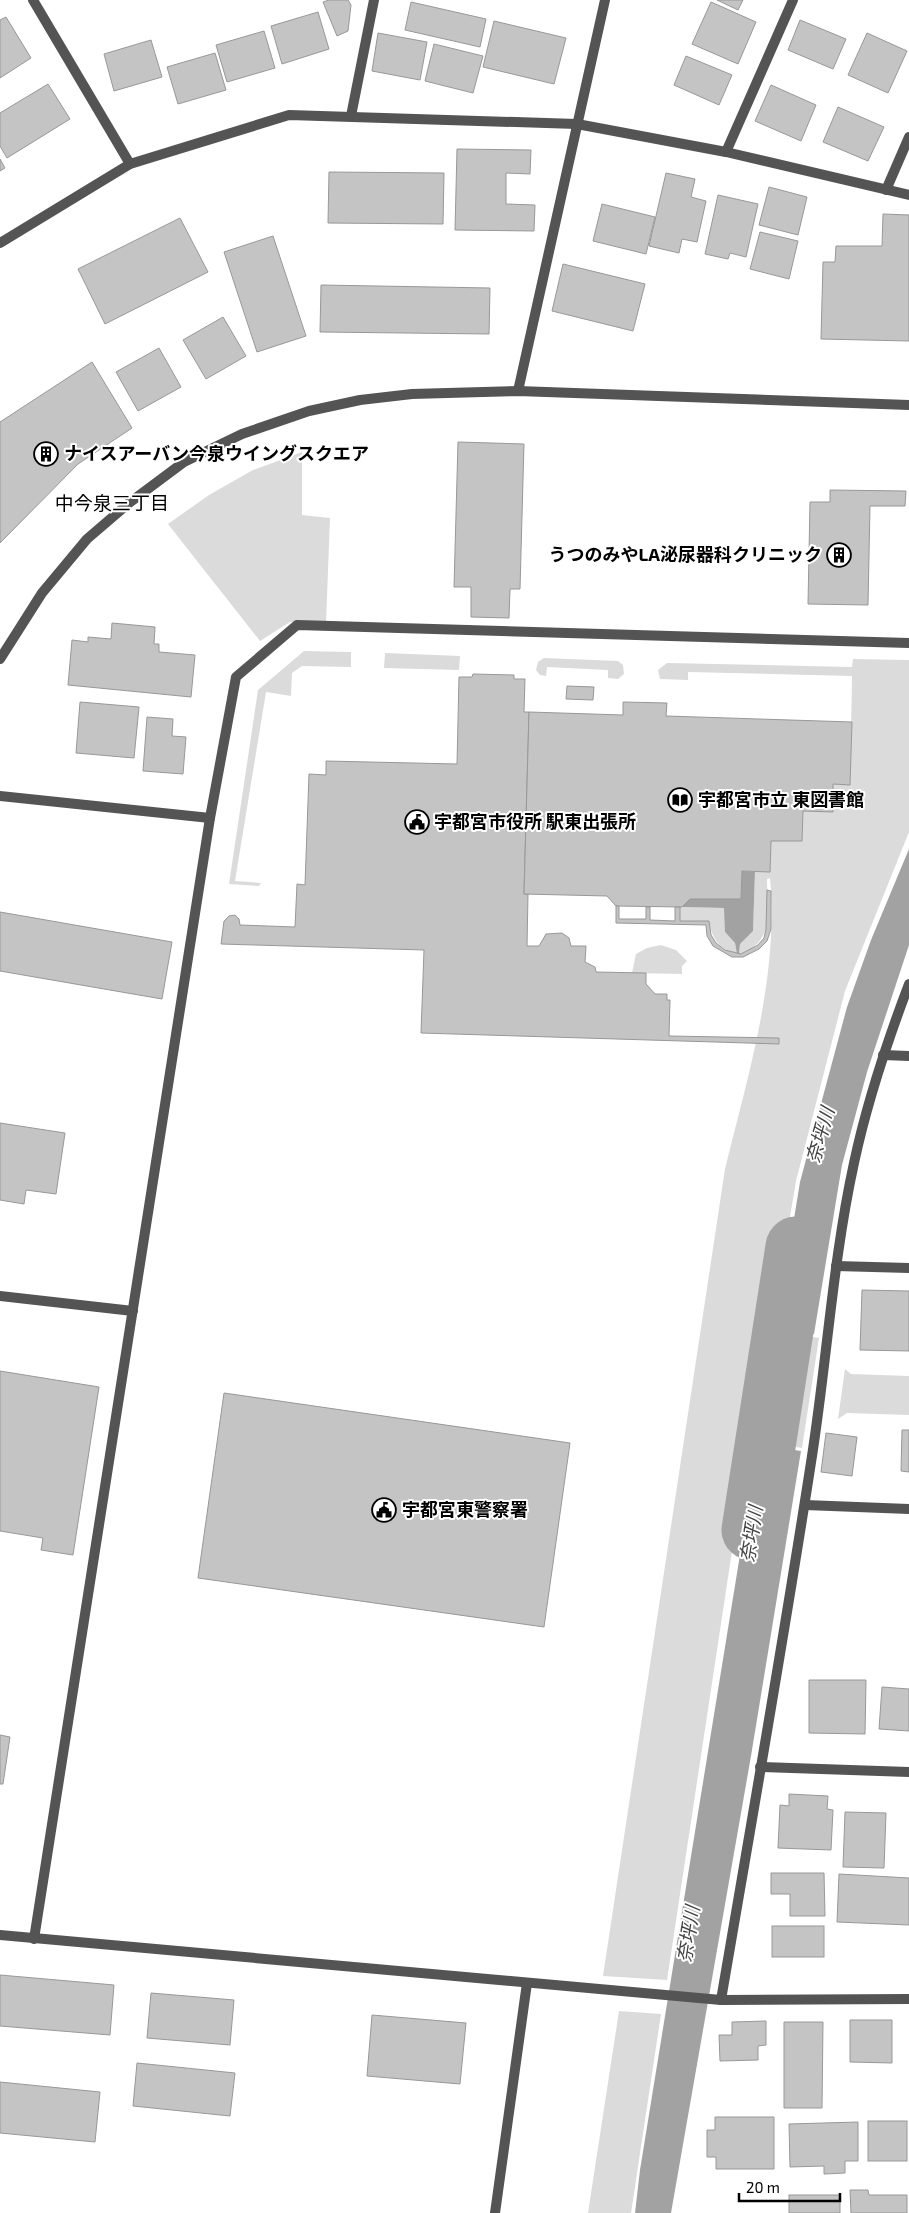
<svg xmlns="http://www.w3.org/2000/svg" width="909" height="2213" viewBox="0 0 909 2213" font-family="'Exo 2','Noto Sans JP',sans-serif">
<rect width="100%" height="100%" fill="#fff"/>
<g fill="#dbdbdb">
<path d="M302,452V515L330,518L326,623L290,622L260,641L168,524L209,495L253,470Z"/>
<path d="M304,651L351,652V667L302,666L292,673L291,696L266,692L235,881L261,883L259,886L229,884L258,690Z"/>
<path d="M385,653L460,656L459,670L384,668Z"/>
<path d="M544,658L618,661L623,665L624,674L618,679L608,678V670L547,667L546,676L540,675L536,670L538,662Z"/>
<path d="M853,659L909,660V832L845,991L796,1181L771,1330L819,1338L802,1448L749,1439L667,1980L603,1976L725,1169C748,1075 779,976 770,878L767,879C767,909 776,940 741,954H739L740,944L753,931L755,872L770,871L771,841H802L803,811L832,812L833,784L850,785L852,676L688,672V680L660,679L658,670L667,663L852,667Z"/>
<path d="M680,907L725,908V932L735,943L737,954C719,949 712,939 709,921H680Z"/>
<path d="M661,945L676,950L687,961L682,966V974L632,973L636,954L647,948Z"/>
<path d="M845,1369L851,1374L909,1376V1415L847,1413L838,1419Z"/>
<path d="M619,2011L661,2014L631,2213H588Z"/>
</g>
<g fill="#a2a2a2">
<path d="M909,849V945L867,1072L842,1165L814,1334L776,1329L800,1182L847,1007L871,940Z"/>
<path d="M742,871L755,872L753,931L740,944L739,954H737L735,943L725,932L724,908L682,907L690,899H741Z"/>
<path d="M758,1444L801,1451L751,1756L671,2213H635L640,2170Z"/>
</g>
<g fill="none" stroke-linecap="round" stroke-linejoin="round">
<path stroke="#a2a2a2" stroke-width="61" d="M752,1530L796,1247"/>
</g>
<g fill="#c4c4c4" stroke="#989898">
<path d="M329,0H348L351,5L348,31L337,36L323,2Z"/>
<path d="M717,0H743L738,10Z"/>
<path d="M411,2L486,19L480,47L405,30Z"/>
<path d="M711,2L756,22L738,64L692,44Z"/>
<path d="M318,12L329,49L282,64L271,26Z"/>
<path d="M6,17L31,58L0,78V20Z"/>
<path d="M800,20L846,39L833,69L788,50Z"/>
<path d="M494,21L566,38L554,84L483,67Z"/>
<path d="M264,31L275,68L227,82L216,45Z"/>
<path d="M378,33L427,42L420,80L372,71Z"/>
<path d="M867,33L907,51L888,93L848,75Z"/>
<path d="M151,40L162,77L114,91L104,54Z"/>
<path d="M434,44L483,56L473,93L425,81Z"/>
<path d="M215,53L226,90L178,104L167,67Z"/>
<path d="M686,56L732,75L719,105L674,85Z"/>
<path d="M48,84L70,119L7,158L0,146V113Z"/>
<path d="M771,85L816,105L801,141L755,121Z"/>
<path d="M838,107L884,127L868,161L823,142Z"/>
<path d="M457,149L531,150L530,174L506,173V204L535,205L534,231L455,230Z"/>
<path d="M0,159L5,168L0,171Z"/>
<path d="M329,172L444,173L443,224L328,223Z"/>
<path d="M666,173L695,179L691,197L706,201L697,242L682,239L679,253L649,246Z"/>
<path d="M769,187L807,197L798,235L759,225Z"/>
<path d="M718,195L758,204L746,257L730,253L728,259L705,254Z"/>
<path d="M602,204L655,217L646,254L593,241Z"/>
<path d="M883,214L909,215V341L821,339L823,262H835L836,246H882Z"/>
<path d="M180,218L208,272L105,324L78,269Z"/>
<path d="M760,232L798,241L789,279L750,269Z"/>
<path d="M273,236L306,336L257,352L224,252Z"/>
<path d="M563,264L645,284L633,331L552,311Z"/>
<path d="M321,285L490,288L489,334L320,332Z"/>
<path d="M223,317L246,356L206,379L183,340Z"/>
<path d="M159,348L181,387L138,411L116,372Z"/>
<path d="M92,362L132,428L78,464L0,543V422Z"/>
<path d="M458,442L524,444L520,589H510L509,618L471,617V587H454Z"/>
<path d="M830,490L906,491L905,506H870L868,605L808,604L810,502H830Z"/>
<path d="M112,623L155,627L154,644H159V652L195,655L191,697L68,685L72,640L88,642V637L111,639Z"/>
<path d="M473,674L514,675V679H525L524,712H529L524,894H528L527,946H539L546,934L562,933L569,938L571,946H586L585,962L595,967L596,972L646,973V984L655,994H667V1000H670L669,1036L779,1038V1044L421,1033L424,950L221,944L224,921L229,916L235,915L239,919L240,925L295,927L297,884L305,885L309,774L326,775V761L457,764L459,677H472Z"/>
<path d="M567,686L594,687L593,700L566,699Z"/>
<path d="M80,702L139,707L134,758L76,753Z"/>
<path d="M623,702L667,703L666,716L852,722L850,785L833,784V812L803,811L802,841H771L770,872L742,871L741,899H690L682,907L616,906L607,896L524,894L529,712L623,715Z"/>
<path d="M147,717L173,719L172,736L186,737L183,774L143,771Z"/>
<path d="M767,890L771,891V929L767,941L759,949L743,957H732L713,946L707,936L706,925L616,923V906H619V919H646V907H650V920L675,921V907H680V921H709L711,935L716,943L725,950L741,954L758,945L764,938L766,929Z"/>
<path d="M0,912L172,942L162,999L0,971Z"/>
<path d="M0,1123L65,1133L56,1194L26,1190L24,1204L0,1200Z"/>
<path d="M862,1290L909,1291V1351L860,1350Z"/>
<path d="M0,1371L99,1387L73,1555L41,1550L43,1538L0,1531Z"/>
<path d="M224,1393L570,1443L544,1627L198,1578Z"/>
<path d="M902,1430H909V1472L901,1471Z"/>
<path d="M826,1433L857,1437L852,1476L821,1472Z"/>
<path d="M809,1680H866L865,1734L809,1733Z"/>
<path d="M882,1687L909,1689V1731L879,1729Z"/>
<path d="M0,1735L10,1737L3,1784H0Z"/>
<path d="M789,1794L828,1796L827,1809L833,1810L831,1850L778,1848L780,1805L789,1806Z"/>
<path d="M845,1812L886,1813L884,1868L843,1867Z"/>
<path d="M771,1873H824L825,1916H790V1894H771Z"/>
<path d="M839,1874L909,1878V1925L837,1922Z"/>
<rect x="772" y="1926" width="52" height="31"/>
<path d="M0,1975L114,1985L110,2035L0,2026Z"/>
<path d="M151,1993L234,2000L230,2045L147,2038Z"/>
<path d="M372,2015L466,2023L460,2084L367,2076Z"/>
<path d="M850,2020H892V2063L850,2062Z"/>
<path d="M766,2021V2045L758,2046V2060L720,2061L719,2035H732V2022Z"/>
<path d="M784,2022H823L822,2108H784Z"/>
<path d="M137,2063L235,2073L230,2116L133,2106Z"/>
<path d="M0,2082L100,2092L95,2142L0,2133Z"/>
<path d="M715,2117H774V2169H716V2157H707V2130H715Z"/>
<rect x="868" y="2121" width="39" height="40"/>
<path d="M858,2122V2161H845V2173L824,2174V2166L790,2167L789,2124Z"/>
<path d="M850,2190H868L869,2195H907V2213H851Z"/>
<rect x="789" y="2195" width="51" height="18"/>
</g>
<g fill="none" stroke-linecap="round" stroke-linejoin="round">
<g stroke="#545454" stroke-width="10">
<path d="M33,0L130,164"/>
<path d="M351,116L374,0"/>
<path d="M726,152L793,0"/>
<path d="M886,190L909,137"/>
<path d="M0,243L130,164L289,115L577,124L726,152L909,195"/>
<path d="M518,391L605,0"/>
<path d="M0,796L210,818"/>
<path d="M883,1055L909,1056"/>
<path d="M836,1266L909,1268"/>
<path d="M0,1296L133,1311"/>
<path d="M805,1505L909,1509"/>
<path d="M760,1767L909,1772"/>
<path d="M0,1935L721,2000C752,1819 784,1638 812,1456C827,1359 833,1259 854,1163C867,1102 887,1042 909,984"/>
<path d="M34,1939L210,818L236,677L297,625L909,643"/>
<path d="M721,2000L909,1999"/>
<path d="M495,2213L527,1983"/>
</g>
<path stroke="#545454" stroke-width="10" d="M0,659L42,593L87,539L129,503L184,462L242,434L309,411L360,400L412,394L518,391L909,405"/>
</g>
<defs>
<g id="building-ring" transform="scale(1.25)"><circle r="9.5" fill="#fff" stroke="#000" stroke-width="1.5"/><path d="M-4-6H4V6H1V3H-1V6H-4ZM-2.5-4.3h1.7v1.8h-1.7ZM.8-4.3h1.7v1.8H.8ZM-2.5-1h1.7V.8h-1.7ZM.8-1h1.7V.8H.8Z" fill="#000"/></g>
<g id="library-ring" transform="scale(1.25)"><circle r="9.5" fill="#fff" stroke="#000" stroke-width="1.5"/><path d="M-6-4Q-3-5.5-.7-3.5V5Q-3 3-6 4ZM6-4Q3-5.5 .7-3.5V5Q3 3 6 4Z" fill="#000"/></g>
<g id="civic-ring" transform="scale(1.25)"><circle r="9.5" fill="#fff" stroke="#000" stroke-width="1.5"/><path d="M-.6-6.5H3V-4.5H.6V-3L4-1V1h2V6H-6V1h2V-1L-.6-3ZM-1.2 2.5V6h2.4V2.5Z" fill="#000"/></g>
</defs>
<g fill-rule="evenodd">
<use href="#building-ring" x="46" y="454"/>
<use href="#building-ring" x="839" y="555"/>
<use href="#library-ring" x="680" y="800"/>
<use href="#civic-ring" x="417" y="822"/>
<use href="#civic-ring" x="384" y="1510"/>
</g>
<g text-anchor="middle" stroke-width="4" stroke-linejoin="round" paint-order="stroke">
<g font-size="18" font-weight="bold" fill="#000" stroke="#fff" text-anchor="start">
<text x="64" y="460">ナイスアーバン今泉ウイングスクエア</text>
<text x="822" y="561" text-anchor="end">うつのみやLA泌尿器科クリニック</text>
<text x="698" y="806">宇都宮市立 東図書館</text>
<text x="434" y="828">宇都宮市役所 駅東出張所</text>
<text x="402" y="1516">宇都宮東警察署</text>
</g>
<g font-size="19" fill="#000" stroke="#fff">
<text x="112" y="510">中今泉三丁目</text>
</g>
<g font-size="19" font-style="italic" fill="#434343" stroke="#fff">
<text transform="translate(820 1135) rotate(-74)" y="7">奈坪川</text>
<text transform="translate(751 1534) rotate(-81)" y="7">奈坪川</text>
<text transform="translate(688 1934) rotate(-81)" y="7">奈坪川</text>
</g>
</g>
<path d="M739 2193v8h101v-8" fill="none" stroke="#000000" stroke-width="2.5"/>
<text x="746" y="2193" font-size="15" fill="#000000" stroke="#ffffff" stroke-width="4" paint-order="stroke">20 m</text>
</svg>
